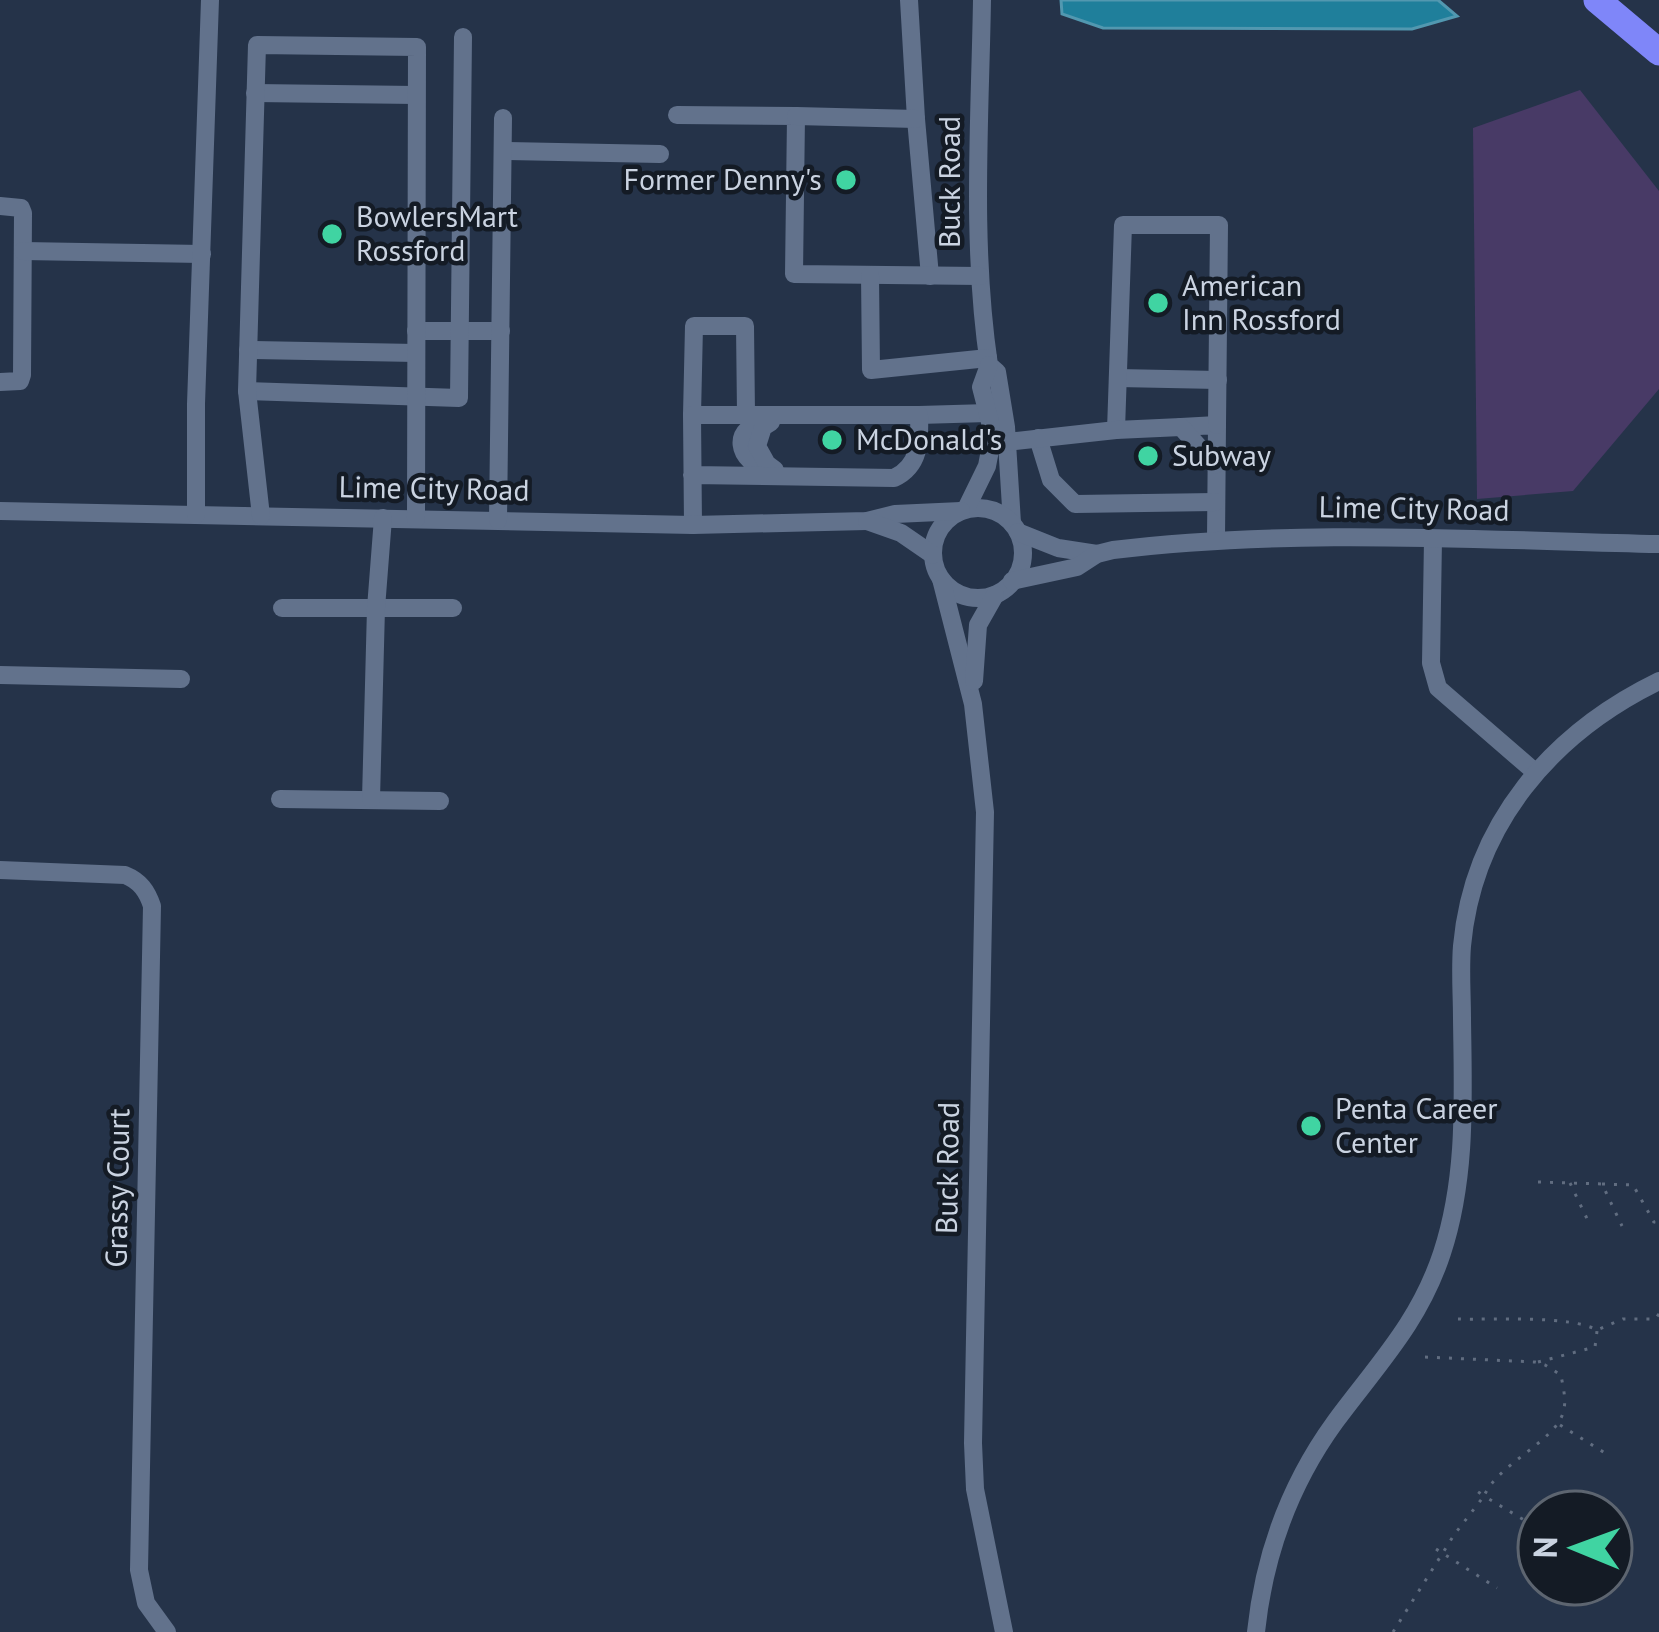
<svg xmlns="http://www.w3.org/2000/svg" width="1659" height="1632" viewBox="0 0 1659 1632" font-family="'PT Sans',sans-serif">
<rect width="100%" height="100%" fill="#253349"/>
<path fill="#483a66" d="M1580,90L1659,191V389L1573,491L1477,499L1473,128Z"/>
<path fill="#1f7f9b" stroke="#5298b0" stroke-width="3" d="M1061,0H1438L1457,16L1412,29L1103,28L1062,14Z"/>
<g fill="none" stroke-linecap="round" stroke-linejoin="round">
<g stroke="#616d80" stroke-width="3" stroke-dasharray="3 9" stroke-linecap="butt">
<path d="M1538,1182L1602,1184L1622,1226"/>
<path d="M1570,1183L1590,1225"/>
<path d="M1602,1184L1633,1185L1654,1222L1652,1230"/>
<path d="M1458,1319C1492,1320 1570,1315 1597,1330L1623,1319H1655L1659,1314"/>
<path d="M1425,1357L1535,1362L1545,1365L1561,1375C1563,1388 1567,1400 1563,1413C1554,1442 1498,1464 1484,1496L1539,1529"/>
<path d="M1538,1362L1595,1347L1597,1331"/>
<path d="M1560,1425L1605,1453"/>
<path d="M1436,1549L1497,1588"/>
<path d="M1393,1632L1454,1535L1484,1496L1474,1489"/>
</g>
<g stroke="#62728c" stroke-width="18">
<path d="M909,0L916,119L930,276"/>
<path d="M982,0C980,121 971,244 989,365L997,372L1006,427L1012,523"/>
<path d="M255,93L416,95"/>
<path d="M677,115L796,116L794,274L980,276"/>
<path d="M796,116L916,119"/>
<path d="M503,151L660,154"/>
<path d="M0,206L21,208L23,213L22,375L20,381L0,382"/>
<path d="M23,251L202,254"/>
<path d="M870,275L871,370L988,358"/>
<path d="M416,331H501"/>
<path d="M248,350L416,353"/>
<path d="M1118,378L1218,380"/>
<path d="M247,391L459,398L463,37"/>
<path d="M692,415L694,326H745L746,414"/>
<path d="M919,415L988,413"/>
<path d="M769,422C729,424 735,464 772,471"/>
<path d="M771,422L763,427L757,446L767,464L775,470"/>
<path d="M1181,427L1217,425L1216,539"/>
<path d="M1116,430L1123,225H1219L1217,425"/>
<path d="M1038,438L1051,480L1075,504L1215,502"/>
<path d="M1007,442L1116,430L1181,427L1215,465"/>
<path d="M692,475L894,478C920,466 920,441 919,415H692L693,525"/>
<circle cx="978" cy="553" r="45"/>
<path d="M966,509L987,466L991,445L990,422L981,387L989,365"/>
<path d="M0,511L693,525L867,521L895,514L961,511"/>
<path d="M196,515V404L210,0"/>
<path d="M261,516L247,391L257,45L417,47L416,519"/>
<path d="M498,520L503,118"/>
<path d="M867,521L901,533L933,555"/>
<path d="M1018,532L1058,548L1097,554"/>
<path d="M1433,539L1431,663L1438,688L1535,772"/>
<path d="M941,579L973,704L985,812L973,1443L975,1489L1004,1632"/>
<path d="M1012,581L1077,567L1097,554L1113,550C1294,528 1477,540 1659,544"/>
<path d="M282,608H453"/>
<path d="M0,675L181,679"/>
<path d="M974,681L978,625L995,595"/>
<path d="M280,799L440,801"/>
<path d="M371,799L376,608L383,518"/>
<path d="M0,870L125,875C140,881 147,891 152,906L139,1570L146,1603L167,1632"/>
<path d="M1256,1632C1264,1556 1290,1484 1335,1422C1377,1365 1419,1323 1442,1253C1467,1177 1463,1098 1462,1019C1462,995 1460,970 1462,946C1473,824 1552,733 1659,681"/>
</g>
<path stroke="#7f86f9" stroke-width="27" d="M1597,0L1659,52"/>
</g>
<g fill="#40d4a2" stroke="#141b25" stroke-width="4.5">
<circle cx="846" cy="180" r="12"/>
<circle cx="332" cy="234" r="12"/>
<circle cx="1158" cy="303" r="12"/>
<circle cx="832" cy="440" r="12"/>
<circle cx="1148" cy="456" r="12"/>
<circle cx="1311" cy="1126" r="12"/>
</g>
<g text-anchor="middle" stroke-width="9" stroke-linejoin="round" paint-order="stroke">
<g font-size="30" fill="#cad3e1" stroke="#141b25" text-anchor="start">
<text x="822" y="190" text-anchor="end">Former Denny's</text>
<text x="356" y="227">BowlersMart<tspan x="356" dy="34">Rossford</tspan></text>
<text x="1182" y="296">American<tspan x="1182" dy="34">Inn Rossford</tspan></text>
<text x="856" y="450">McDonald's</text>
<text x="1172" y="466">Subway</text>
<text x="1335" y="1119">Penta Career<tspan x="1335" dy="34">Center</tspan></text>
</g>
<g font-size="30" fill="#cad3e1" stroke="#141b25">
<text transform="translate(950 182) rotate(-90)" y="10">Buck Road</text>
<text transform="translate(434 489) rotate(1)" y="10">Lime City Road</text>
<text transform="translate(1414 509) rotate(1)" y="10">Lime City Road</text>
<text transform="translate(948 1168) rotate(-89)" y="10">Buck Road</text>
<text transform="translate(118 1188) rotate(-89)" y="10">Grassy Court</text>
</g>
</g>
<g transform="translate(1575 1548) rotate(271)"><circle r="57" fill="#141b25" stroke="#5d6570" stroke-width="3"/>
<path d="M0-9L21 45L0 30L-21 45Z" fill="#40d4a2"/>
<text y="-18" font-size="33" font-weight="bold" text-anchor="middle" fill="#cad3e1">N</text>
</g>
</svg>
